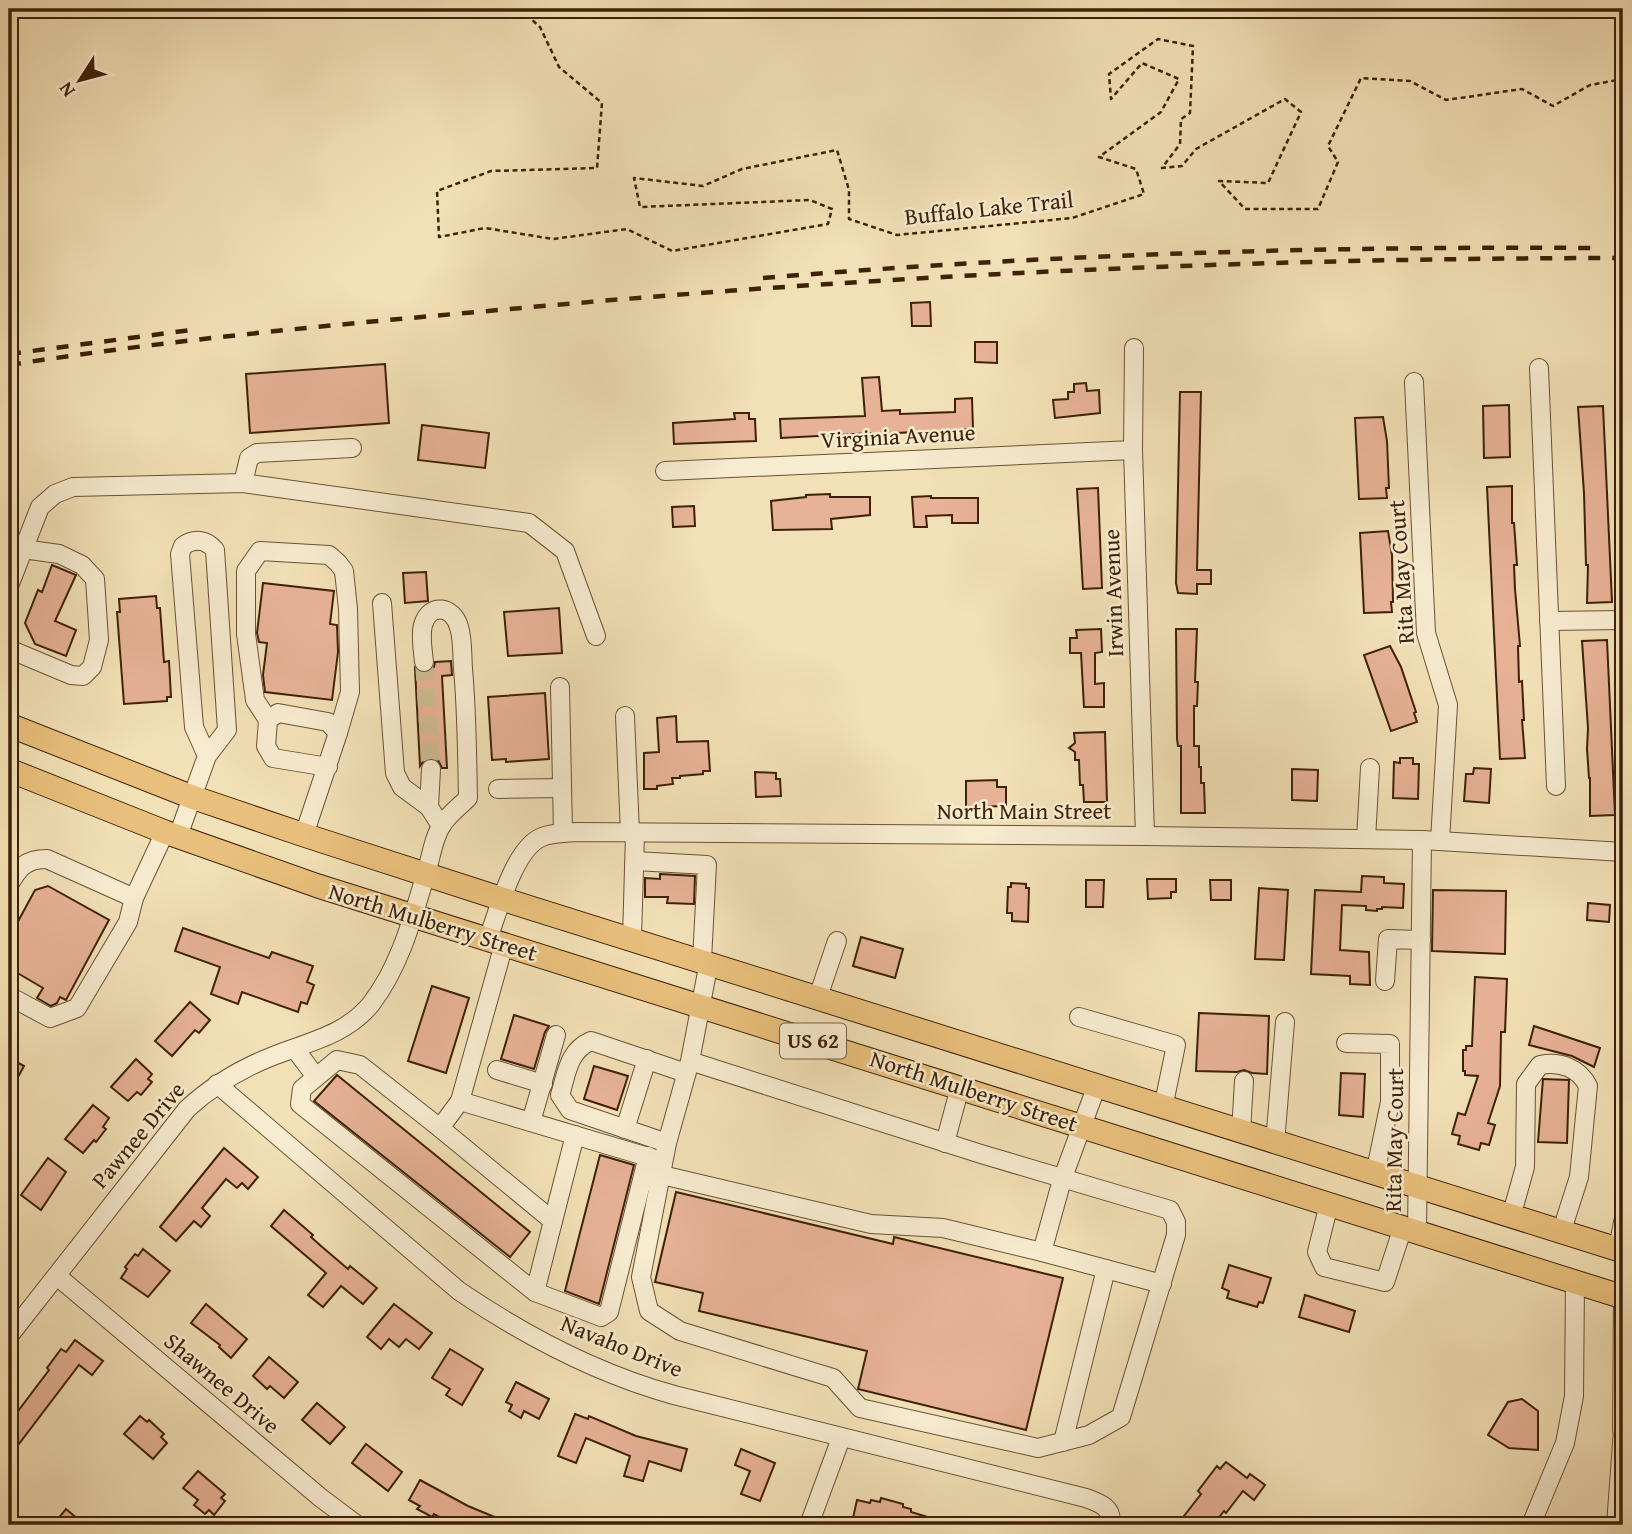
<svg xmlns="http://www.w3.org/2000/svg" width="1632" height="1534" viewBox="0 0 1632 1534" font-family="'Gentium Book Plus',serif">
<rect width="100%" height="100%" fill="#f2e0b6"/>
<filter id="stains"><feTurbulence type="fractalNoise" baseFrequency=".00286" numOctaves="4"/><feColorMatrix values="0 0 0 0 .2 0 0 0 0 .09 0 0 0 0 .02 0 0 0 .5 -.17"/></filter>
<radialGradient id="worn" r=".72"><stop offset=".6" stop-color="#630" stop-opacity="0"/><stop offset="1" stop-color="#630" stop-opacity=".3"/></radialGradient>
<g fill="#e7b296" stroke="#3e2108" stroke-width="2">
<path d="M930,302L931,326H912L911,303Z"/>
<path d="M975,342H997V363L975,362Z"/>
<path d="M385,364L389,423L250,433L246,374Z"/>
<path d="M879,377L882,411L900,410V414L955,412V399L972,398L973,429L897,433V435L873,436V433L781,438L780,419L865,416L862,378Z"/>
<path d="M1086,383L1087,391L1099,390L1100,413L1055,418L1053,400L1068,399V392H1074V384Z"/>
<path d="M1180,392H1201L1197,570H1211V584H1197V594L1178,593L1176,583Z"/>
<path d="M1509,405L1510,457L1484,458L1483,406Z"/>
<path d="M1603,406L1612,602L1587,603L1588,565H1586L1584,493L1578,407Z"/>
<path d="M734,413H749V419H755L756,441L674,444L673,423L735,419Z"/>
<path d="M1383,417L1387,441L1389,488H1386L1387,498L1359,499L1355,418Z"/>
<path d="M422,425L489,433L485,468L418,460Z"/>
<path d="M1512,486V523H1514L1517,565H1514L1515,589L1520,646H1518L1519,682L1522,681L1524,720H1522L1525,758L1500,759L1487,487Z"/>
<path d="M1098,488L1102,588L1083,589L1077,489Z"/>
<path d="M830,494V497H870V515L831,519L832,529L773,530L771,501L806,497V495Z"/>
<path d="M931,496V498H978V523H952V515L926,516L927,527H914L912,497Z"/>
<path d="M694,506L695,526L673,527L672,507Z"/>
<path d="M1388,531L1392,555L1393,602H1391L1392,612L1364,613L1360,533Z"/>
<path d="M52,565L76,575L55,621L76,630L66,656L35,644L25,623L38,590L42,592Z"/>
<path d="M426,572L428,601L405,603L403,573Z"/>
<path d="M263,583L334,591L330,624L337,625L338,652L332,700L265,692L263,675L267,643L259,642L257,633Z"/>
<path d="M156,596L157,608H160L164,662L169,661L171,697H167V701L124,704L117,612H120L119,599Z"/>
<path d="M559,608L562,653L508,656L504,612Z"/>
<path d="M1101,629L1102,652L1095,653V684L1104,683V707H1084L1081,653H1070V638H1077L1076,630Z"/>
<path d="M1176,629H1197L1195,682H1198L1197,706H1194V746H1199V767H1201V783H1204L1205,813H1181V746H1178L1177,739Z"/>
<path d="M1607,640L1615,815L1590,816V778H1589L1587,749L1588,728L1582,641Z"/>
<path d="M1390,646L1401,667L1416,712L1414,713L1417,722L1391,731L1364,655Z"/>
<path d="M451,661L452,675L442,676L447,768H442L438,760L432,758L425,759L420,766L415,668L420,673H426L434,667L435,662Z"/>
<path d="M545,693L549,759L506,762V759L492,760L488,697Z"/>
<path d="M676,716L677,742L708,741L710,771H703V774L680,776V778H672L673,784L657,786V789H644V753L659,752L657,718Z"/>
<path d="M1105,732L1107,802H1084L1083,785H1080L1079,760H1075V752L1069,748L1075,743L1074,733Z"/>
<path d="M1400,758H1413V764H1419L1418,799L1393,798L1394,762L1400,763Z"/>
<path d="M1474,768L1491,769L1489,803L1464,801L1466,774H1473Z"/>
<path d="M1292,769L1318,770L1317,801L1292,800Z"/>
<path d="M755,772L776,773V779H780L781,796L756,797Z"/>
<path d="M997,780V787H1006V806L966,807V781Z"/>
<path d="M660,874L695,876L694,904L667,903L668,897H645V878L660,879Z"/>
<path d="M1362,876L1384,877V883L1404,884L1403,908L1382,907V909H1377V911L1366,910V906L1342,905L1340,950L1369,952L1370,985L1350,984V976L1311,974L1315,890L1361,892Z"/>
<path d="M1147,879H1176V892H1171V898L1148,899Z"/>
<path d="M1086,880H1104L1103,907H1086Z"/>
<path d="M1210,880H1231V900H1211Z"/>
<path d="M1011,883L1026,884V888H1029L1028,922L1012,921V913H1007L1008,887H1011Z"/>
<path d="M48,886L109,920L66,1000L60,997L57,1003L51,1006L37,998L43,988L9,968V938L35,890Z"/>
<path d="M1259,888L1288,890L1284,960L1255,959Z"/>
<path d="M1433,890L1506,891L1505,954L1432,951Z"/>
<path d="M1588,903L1610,905L1609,922L1587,920Z"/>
<path d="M183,928L269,958L272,952L313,966L307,982L314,985L307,1004L301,1002L298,1012L242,992L238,1004L211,994L220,967L175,951Z"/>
<path d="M861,937L903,949L895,978L853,966Z"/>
<path d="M1475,977L1507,979L1505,1032H1501L1500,1086L1488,1123L1495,1125L1489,1145L1481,1143L1479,1150L1458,1144L1460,1136L1452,1134L1458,1113L1465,1115L1478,1076L1465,1075V1071H1463V1050H1466V1046H1472Z"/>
<path d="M432,986L469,998L446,1073L408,1061Z"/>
<path d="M190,1002L210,1020L199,1033L195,1030L172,1056L155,1041Z"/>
<path d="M1199,1013L1269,1016L1267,1074L1252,1073L1244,1070L1237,1072L1196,1071Z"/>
<path d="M514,1015L549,1026L545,1032L534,1069L501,1059Z"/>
<path d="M1534,1026L1600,1048L1594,1067L1572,1056L1529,1045Z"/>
<path d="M9,1058L24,1066L9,1094Z"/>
<path d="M136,1059L152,1074L148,1079L152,1082L141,1095L137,1092L128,1101L111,1087Z"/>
<path d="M594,1066L628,1076L617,1110L584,1099Z"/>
<path d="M1341,1073L1365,1074L1363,1117L1339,1115Z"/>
<path d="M337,1075L530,1232L510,1257L314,1101Z"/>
<path d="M1543,1079L1569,1080L1567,1143L1538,1142Z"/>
<path d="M93,1105L109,1118L103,1127L106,1129L96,1142L94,1140L83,1153L65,1139Z"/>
<path d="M224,1148L258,1177L248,1189L242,1183L237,1188L226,1179L202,1208L210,1216L201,1227L194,1221L176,1241L160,1227Z"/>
<path d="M600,1155L634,1165L599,1304L565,1291Z"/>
<path d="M48,1158L66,1172L41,1210L21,1195Z"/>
<path d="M676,1192L893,1244L894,1237L1063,1278L1026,1430L858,1389L867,1351L699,1311L703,1293L655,1282Z"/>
<path d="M284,1210L313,1235L311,1237L321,1246L348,1269L350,1266L377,1288L363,1304L341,1286L323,1307L308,1295L326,1273L271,1226Z"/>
<path d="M143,1249L170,1271L148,1297L121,1278L127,1269L125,1267L135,1254L138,1256Z"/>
<path d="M1229,1265L1271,1278L1263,1303L1259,1302L1257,1307L1227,1298L1229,1291L1222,1288Z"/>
<path d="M1305,1295L1355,1311L1349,1332L1299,1317Z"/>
<path d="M206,1304L247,1339L231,1358L219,1347L220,1345L191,1323Z"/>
<path d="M394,1304L432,1333L419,1349L406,1339L399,1347L389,1339L381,1349L367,1337Z"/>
<path d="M75,1340L103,1361L92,1375L79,1365L9,1457V1423L49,1370L47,1368L61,1349L66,1352Z"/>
<path d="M450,1349L483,1369L462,1405L446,1395L450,1389L432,1378Z"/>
<path d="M269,1357L298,1382L284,1398L270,1386L267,1389L253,1376Z"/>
<path d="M516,1382L549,1399L539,1419L524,1411L521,1418L509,1411L512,1405L506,1402Z"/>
<path d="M1522,1399L1538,1411V1450L1509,1448L1488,1435L1508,1402Z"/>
<path d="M317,1403L345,1427L330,1444L302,1420Z"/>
<path d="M575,1414L588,1419L589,1416L636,1436L687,1449L681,1471L649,1461L643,1481L624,1476L630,1456L586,1438L576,1463L558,1456Z"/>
<path d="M140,1416L147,1422L149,1420L164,1434L161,1437L167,1443L153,1459L124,1434Z"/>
<path d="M366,1444L402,1472L388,1491L352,1463Z"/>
<path d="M741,1449L775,1463L760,1501L741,1494L750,1471L735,1465Z"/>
<path d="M1226,1462L1247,1478L1250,1474L1265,1485L1254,1500L1243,1491L1226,1513L1224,1511L1213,1525H1177L1201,1494L1198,1491L1217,1466L1220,1469Z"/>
<path d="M198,1471L225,1494L221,1498L225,1501L214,1515L209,1510L205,1514L194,1505L198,1500L183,1488Z"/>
<path d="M420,1480L468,1506L514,1525H454L434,1514L432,1517L417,1509L420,1506L409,1500Z"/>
<path d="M881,1498L903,1504V1507L911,1509V1512L944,1522L943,1525H865L866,1521L853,1518L857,1500L870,1503L871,1500L880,1502Z"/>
<path d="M66,1509L85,1525H53Z"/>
</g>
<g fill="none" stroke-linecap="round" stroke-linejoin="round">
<path stroke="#ceba93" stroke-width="18" stroke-dasharray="18 9" stroke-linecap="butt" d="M424,662L431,769"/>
<g stroke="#6b5134" stroke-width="20">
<g id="minor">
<path d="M1134,348L1133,450L1145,836"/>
<path d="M1539,368L1556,786"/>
<path d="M1414,382L1426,633L1448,705L1440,841"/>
<path d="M665,471L1133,450"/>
<path d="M243,483L249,458L257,453L352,448"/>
<path d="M9,545L23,549L59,554L82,565L95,579L99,640L92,667L83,676L71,675L9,649"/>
<path d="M9,586L40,507L55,494L73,487L243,483L529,523L565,551L596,636"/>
<path d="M382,603L395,773L402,787L429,807L441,826"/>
<path d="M1549,621L1623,620"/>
<path d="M560,687L563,833"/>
<path d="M625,716L630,833"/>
<path d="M268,720L255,700L246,634V571L260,551L329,555L338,563L344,571L348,609L350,692L338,733"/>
<path d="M498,789L562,788"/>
<path d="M429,807L431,769"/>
<path d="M304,835L338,733L328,722L278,713L268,720L266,746L273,758L328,767"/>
<path d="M178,836L207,756L227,730L215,550C206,539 194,538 183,546L180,554L194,727L207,756"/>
<path d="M1366,839L1370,768"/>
<path d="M635,861L707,865L702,960"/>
<path d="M9,885C19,867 26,859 47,859L134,898"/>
<path d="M488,939C498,912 514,848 542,837C552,833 566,833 576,832L1145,836L1422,840L1623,852"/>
<path d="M632,939L635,833"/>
<path d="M504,944L460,1101L658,1160"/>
<path d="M1385,981L1388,939L1421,940"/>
<path d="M9,996L50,1018L77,1008L128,922L134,898L165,832"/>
<path d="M818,997L837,941"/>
<path d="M1079,1017L1176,1045L1163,1108"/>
<path d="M1346,1043L1390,1044V1102L1375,1174"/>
<path d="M295,1049L316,1077"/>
<path d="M690,1061L981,1154L1170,1210L1176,1222V1235L1121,1417L1089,1435L1038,1448L860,1408L833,1378L680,1331L649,1311L641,1277L667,1143L690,1061L709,962"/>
<path d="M497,1070L543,1084"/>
<path d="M217,1084L459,1291C524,1335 598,1374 674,1395L1086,1498C1100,1503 1114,1508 1110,1525"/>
<path d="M460,1101L440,1128L360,1065L337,1060L302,1089L300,1104L535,1292L601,1317L609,1312L648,1156"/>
<path d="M531,1122L556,1035"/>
<path d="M440,1128L553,1221L535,1292"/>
<path d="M625,1129L647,1059"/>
<path d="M1241,1132L1244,1081"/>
<path d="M667,1143L570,1110L560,1095C567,1073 568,1051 591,1041L686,1073"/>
<path d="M945,1143L960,1087"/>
<path d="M1275,1143L1285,1022"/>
<path d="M662,1175L871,1224L943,1228L1042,1252L1062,1180L1097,1085"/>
<path d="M1329,1204L1317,1252L1324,1267L1385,1282L1403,1227"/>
<path d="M1511,1217L1525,1167L1526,1084L1540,1065C1560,1061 1579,1068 1588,1086L1579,1177L1561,1233"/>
<path d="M553,1221L575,1135"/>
<path d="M1417,1231L1422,840"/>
<path d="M1618,1249L1623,1222"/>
<path d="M1042,1252L1162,1284"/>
<path d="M57,1276L321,1498L357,1525"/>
<path d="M9,1336L187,1109C213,1085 240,1069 273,1056C308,1042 346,1035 371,1004C401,965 413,916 427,870C431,857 434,836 442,825C448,815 460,806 468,798C467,755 467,712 463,669C462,655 463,640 459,627C453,606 430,602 423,625C420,636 423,651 424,662"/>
<path d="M1622,1430L1623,1298"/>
<path d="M1063,1442L1106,1269"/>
<path d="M809,1525L841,1438"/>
<path d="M1531,1525L1565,1443L1574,1396L1575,1281"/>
<path d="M1616,1525L1623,1430"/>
</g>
</g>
<g stroke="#3e2108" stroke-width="25">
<g id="major">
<path d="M9,725L192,797L304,835L502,899L1623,1251"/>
<path d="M9,770L165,832L318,886L1623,1297"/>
</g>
</g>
<path stroke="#3e2108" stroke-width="2.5" stroke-dasharray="5 3.5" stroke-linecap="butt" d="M520,9L540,27L559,67L602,103L597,168L491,171L437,191L439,237L485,228L553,239L627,229L672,251L828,224L832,209L810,200L640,207L634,178L703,186L742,169L837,150L849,190V219L897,235L1072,218L1144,194L1136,169L1099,157L1161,112L1179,79L1142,63L1111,99L1109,74L1158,39L1193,46L1190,113L1181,119L1180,144L1162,168L1182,166L1196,149L1285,99L1301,112L1268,183L1219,181L1245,209H1318L1338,162L1328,146L1361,78L1410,81L1446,100L1522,89L1553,106L1590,85L1623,79"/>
<use href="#minor" stroke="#f7ebd0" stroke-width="18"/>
<use href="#major" stroke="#e9c07b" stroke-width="23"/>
<g stroke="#3e2108" stroke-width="4.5" stroke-dasharray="12 12" stroke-linecap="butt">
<path d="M763,278C1038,255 1316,246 1592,248"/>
<path d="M9,354L191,330"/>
<path d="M9,365C175,339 342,324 510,309C880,275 1252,258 1623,258"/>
</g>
</g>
<g text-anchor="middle" stroke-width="5" stroke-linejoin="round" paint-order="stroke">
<rect fill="#f7ebd0" stroke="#765e44" stroke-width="2" x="780" y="1023.5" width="66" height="35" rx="5"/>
<g font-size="21" font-weight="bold" fill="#3e2108">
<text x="813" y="1048">US 62</text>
</g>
<g font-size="23" fill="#3e2108" stroke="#f7ebd0">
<text transform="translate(989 208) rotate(-6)" y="8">Buffalo Lake Trail</text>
<text transform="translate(898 436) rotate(-3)" y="8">Virginia Avenue</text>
<text transform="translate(1401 572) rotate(-94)" y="8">Rita May Court</text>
<text transform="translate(1113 593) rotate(-92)" y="8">Irwin Avenue</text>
<text x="1024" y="819">North Main Street</text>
<text transform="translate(433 922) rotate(17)" y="8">North Mulberry Street</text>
<text transform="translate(974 1091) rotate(18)" y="8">North Mulberry Street</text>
<text transform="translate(138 1135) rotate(-50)" y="8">Pawnee Drive</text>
<text transform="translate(1394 1140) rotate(-89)" y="8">Rita May Court</text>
<text transform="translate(622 1346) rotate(22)" y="8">Navaho Drive</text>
<text transform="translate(222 1383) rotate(40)" y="8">Shawnee Drive</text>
</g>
</g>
<rect width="1632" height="1534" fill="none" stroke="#f2e0b6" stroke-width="35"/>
<rect x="10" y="10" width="1611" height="1513" fill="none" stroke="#3e2108" stroke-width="3.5"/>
<rect x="18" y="18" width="1597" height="1499" fill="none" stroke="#3e2108" stroke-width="2"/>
<g transform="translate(80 80) rotate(234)" stroke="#f7ebd0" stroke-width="5" paint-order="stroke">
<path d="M0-5L12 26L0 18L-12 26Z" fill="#3e2108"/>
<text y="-10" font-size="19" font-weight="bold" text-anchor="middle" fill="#3e2108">N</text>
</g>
<rect width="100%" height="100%" filter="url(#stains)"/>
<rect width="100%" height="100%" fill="url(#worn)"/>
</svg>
